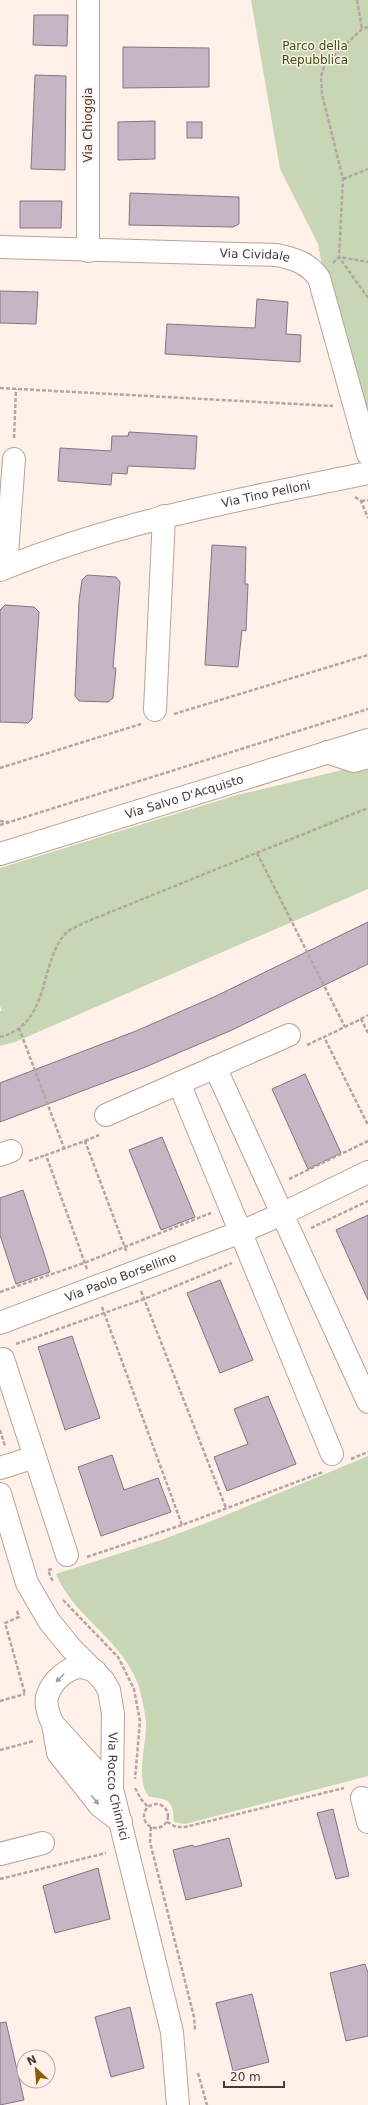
<svg xmlns="http://www.w3.org/2000/svg" width="368" height="2105" viewBox="0 0 368 2105" font-family="'DejaVu Sans',sans-serif">
<rect width="100%" height="100%" fill="#fff0ea"/>
<g fill="#c7d6b5">
<path d="M251,0H368V411L321,261L318,244L280,169Z"/>
<path d="M368,764V889L15,1042L0,1046V1011H2L0,1006V868L237,795Z"/>
<path d="M368,1456V1776L185,1824L174,1822C173,1819 174,1816 173,1812C172,1799 161,1798 150,1797C134,1782 147,1743 146,1723C145,1711 142,1698 139,1687C123,1639 74,1618 56,1574L161,1540L214,1520Z"/>
</g>
<g fill="#c6b5c5" stroke="#847483">
<path d="M34,15H68L67,46L33,45Z"/>
<path d="M123,47L209,48V87L123,88Z"/>
<path d="M35,75L66,76L65,170L31,169Z"/>
<path d="M155,121V159L118,160V122Z"/>
<rect x="187" y="122" width="15" height="16"/>
<path d="M130,193L239,197V224L233,227L129,225Z"/>
<path d="M20,201H62L61,228H20Z"/>
<path d="M0,291L38,292L36,324L0,323Z"/>
<path d="M257,299L288,302L286,334L301,335L300,362L165,354L167,324L255,328Z"/>
<path d="M129,432L197,436L195,469L128,466L127,474L112,473L111,485L58,481L60,448L111,451L112,436H128Z"/>
<path d="M212,545L246,547L245,584H248L246,631L242,630L238,667L205,665Z"/>
<path d="M87,575L116,577L120,582L113,668H116L113,698L108,702L79,701L75,696L79,601L82,580Z"/>
<path d="M5,605L34,607L39,612L32,719L28,723L0,722V610Z"/>
<path d="M368,922V964L232,1030L143,1068L0,1122V1083L136,1031L216,996Z"/>
<path d="M305,1074L341,1153L308,1169L272,1089Z"/>
<path d="M162,1137L195,1217L161,1230L129,1150Z"/>
<path d="M23,1190L50,1272L16,1284L0,1235V1198Z"/>
<path d="M368,1215V1300L336,1230Z"/>
<path d="M220,1280L253,1360L220,1373L187,1293Z"/>
<path d="M72,1336L100,1418L65,1430L38,1347Z"/>
<path d="M268,1396L296,1464L227,1491L214,1457L248,1444L234,1409Z"/>
<path d="M112,1455L124,1490L158,1478L171,1512L101,1536L78,1467Z"/>
<path d="M333,1809L349,1876L336,1879L317,1813Z"/>
<path d="M229,1838L242,1886L186,1900L173,1850L193,1845L194,1847Z"/>
<path d="M98,1868L110,1919L55,1933L43,1886Z"/>
<path d="M365,1964L368,1973V2036L346,2041L330,1973Z"/>
<path d="M252,1994L269,2062L233,2071L216,2003Z"/>
<path d="M130,2007L144,2068L111,2077L95,2017Z"/>
<path d="M6,2022L24,2100L0,2105V2023Z"/>
</g>
<g fill="none" stroke-linecap="round" stroke-linejoin="round">
<g stroke="#b9a299" stroke-width="24">
<g id="minor">
<path d="M88,0V251"/>
<path id="s1" d="M0,247L277,255C295,259 308,263 319,278L368,454"/>
<path d="M6,567L14,459"/>
<path id="s2" d="M0,570C118,521 243,499 368,473"/>
<path d="M155,710L164,516"/>
<path d="M327,752L354,761L368,757"/>
<path id="s3" d="M0,854L368,740"/>
<path d="M215,1067L368,1402"/>
<path d="M179,1083L332,1454"/>
<path d="M106,1115L289,1035"/>
<path d="M0,1155L11,1151"/>
<path id="s4" d="M0,1323L241,1232L282,1214L368,1172"/>
<path d="M35,1457L67,1555"/>
<path d="M0,1468L35,1457L3,1359"/>
<path id="s5" d="M0,1494L27,1583L49,1621L71,1648L103,1680L109,1690L113,1714L112,1789L172,2032L178,2105"/>
<path d="M95,1671C91,1670 85,1667 80,1667C66,1668 52,1682 48,1694C44,1702 49,1717 53,1724L112,1789"/>
<path d="M53,1724L58,1753L100,1806L121,1822"/>
<path d="M362,1798L368,1822"/>
<path d="M0,1854L43,1843"/>
</g>
</g>
<g stroke="#b3a6a1" stroke-width="2.5" stroke-dasharray="4 2" stroke-linecap="butt">
<path d="M357,0L362,29"/>
<path d="M368,27L362,29L325,64L321,76L322,94L343,179L339,257L368,298"/>
<path d="M343,179L368,169"/>
<path d="M333,263L339,257L368,262"/>
<path d="M0,388L333,406"/>
<path d="M14,438L16,389"/>
<path d="M355,497L361,501L368,518"/>
<path d="M361,501L368,500"/>
<path d="M174,714L368,655"/>
<path d="M0,768L141,724"/>
<path d="M0,821L9,822"/>
<path d="M0,825L368,709"/>
<path d="M257,853L345,1027"/>
<path d="M361,1019L368,1015"/>
<path d="M19,1028L64,1148"/>
<path d="M368,1033L361,1019L324,1037L368,1125"/>
<path d="M0,1037C52,1024 38,961 67,932C72,928 80,925 86,922L368,808"/>
<path d="M307,1045L324,1037"/>
<path d="M85,1141L99,1135"/>
<path d="M29,1161L46,1155"/>
<path d="M289,1179L368,1141"/>
<path d="M311,1228L368,1201"/>
<path d="M87,1269L46,1155L85,1141L127,1253"/>
<path d="M141,1291L226,1508"/>
<path d="M0,1292L84,1263L211,1213"/>
<path d="M102,1307L182,1525"/>
<path d="M16,1344L144,1299L232,1263"/>
<path d="M0,1430L5,1446"/>
<path d="M351,1459L368,1452"/>
<path d="M87,1557L182,1525L323,1472"/>
<path d="M52,1569L48,1570L53,1582"/>
<path d="M63,1600L118,1657L134,1689L140,1721L135,1779"/>
<path d="M17,1611L19,1617L5,1623L25,1694"/>
<path d="M0,1701L25,1694"/>
<path d="M0,1750L34,1741"/>
<path d="M135,1788L141,1799L148,1807"/>
<circle cx="156" cy="1816" r="12"/>
<path d="M167,1822L176,1827H185L344,1788"/>
<path d="M151,1827L150,1842L194,2017L195,2030"/>
<path d="M0,1879L106,1853"/>
<path d="M198,2073L207,2105"/>
</g>
<use href="#minor" stroke="#fff" stroke-width="22"/>
</g>
<defs><path id="oneway-solid" d="M-6-.8H1V-3.2L6.5 0L1 3.2V.8H-6Z"/></defs>
<g fill="#a29c9a">
<use href="#oneway-solid" transform="translate(60 1678) rotate(135)"/>
<use href="#oneway-solid" transform="translate(95 1800) rotate(51)"/>
</g>
<g text-anchor="middle" stroke-width="3" stroke-linejoin="round" paint-order="stroke">
<g font-size="12" fill="#384f0f" stroke="#fff0ea">
<text x="315" y="50">Parco della<tspan x="315" dy="14">Repubblica</tspan></text>
</g>
<g font-size="12" fill="#443a36" stroke="#fff0ea">
<text transform="translate(88 125) rotate(-90)" y="4">Via Chioggia</text>
<text dy="4" stroke="none"><textPath href="#s1" startOffset="255">Via Cividale</textPath></text>
<text dy="4" stroke="none"><textPath href="#s2" startOffset="277">Via Tino Pelloni</textPath></text>
<text dy="4" stroke="none"><textPath href="#s3" startOffset="193">Via Salvo D'Acquisto</textPath></text>
<text dy="4" stroke="none"><textPath href="#s4" startOffset="129">Via Paolo Borsellino</textPath></text>
<text dy="4" stroke="none"><textPath href="#s5" startOffset="326">Via Rocco Chinnici</textPath></text>
</g>
</g>
<g transform="translate(36 2069) rotate(334)"><circle r="19" fill="#fff0ea" stroke="#b4a7a2"/>
<path d="M0-3L7 15L0 10L-7 15Z" fill="#8c5d04"/>
<text y="-6" font-size="11" font-weight="bold" text-anchor="middle" fill="#443a36">N</text>
</g>
<path d="M224 2081v6h60v-6" fill="none" stroke="#443a36" stroke-width="2"/>
<text x="230" y="2081" font-size="12" fill="#443a36" stroke="#fff0ea" stroke-width="3" paint-order="stroke">20 m</text>
</svg>
